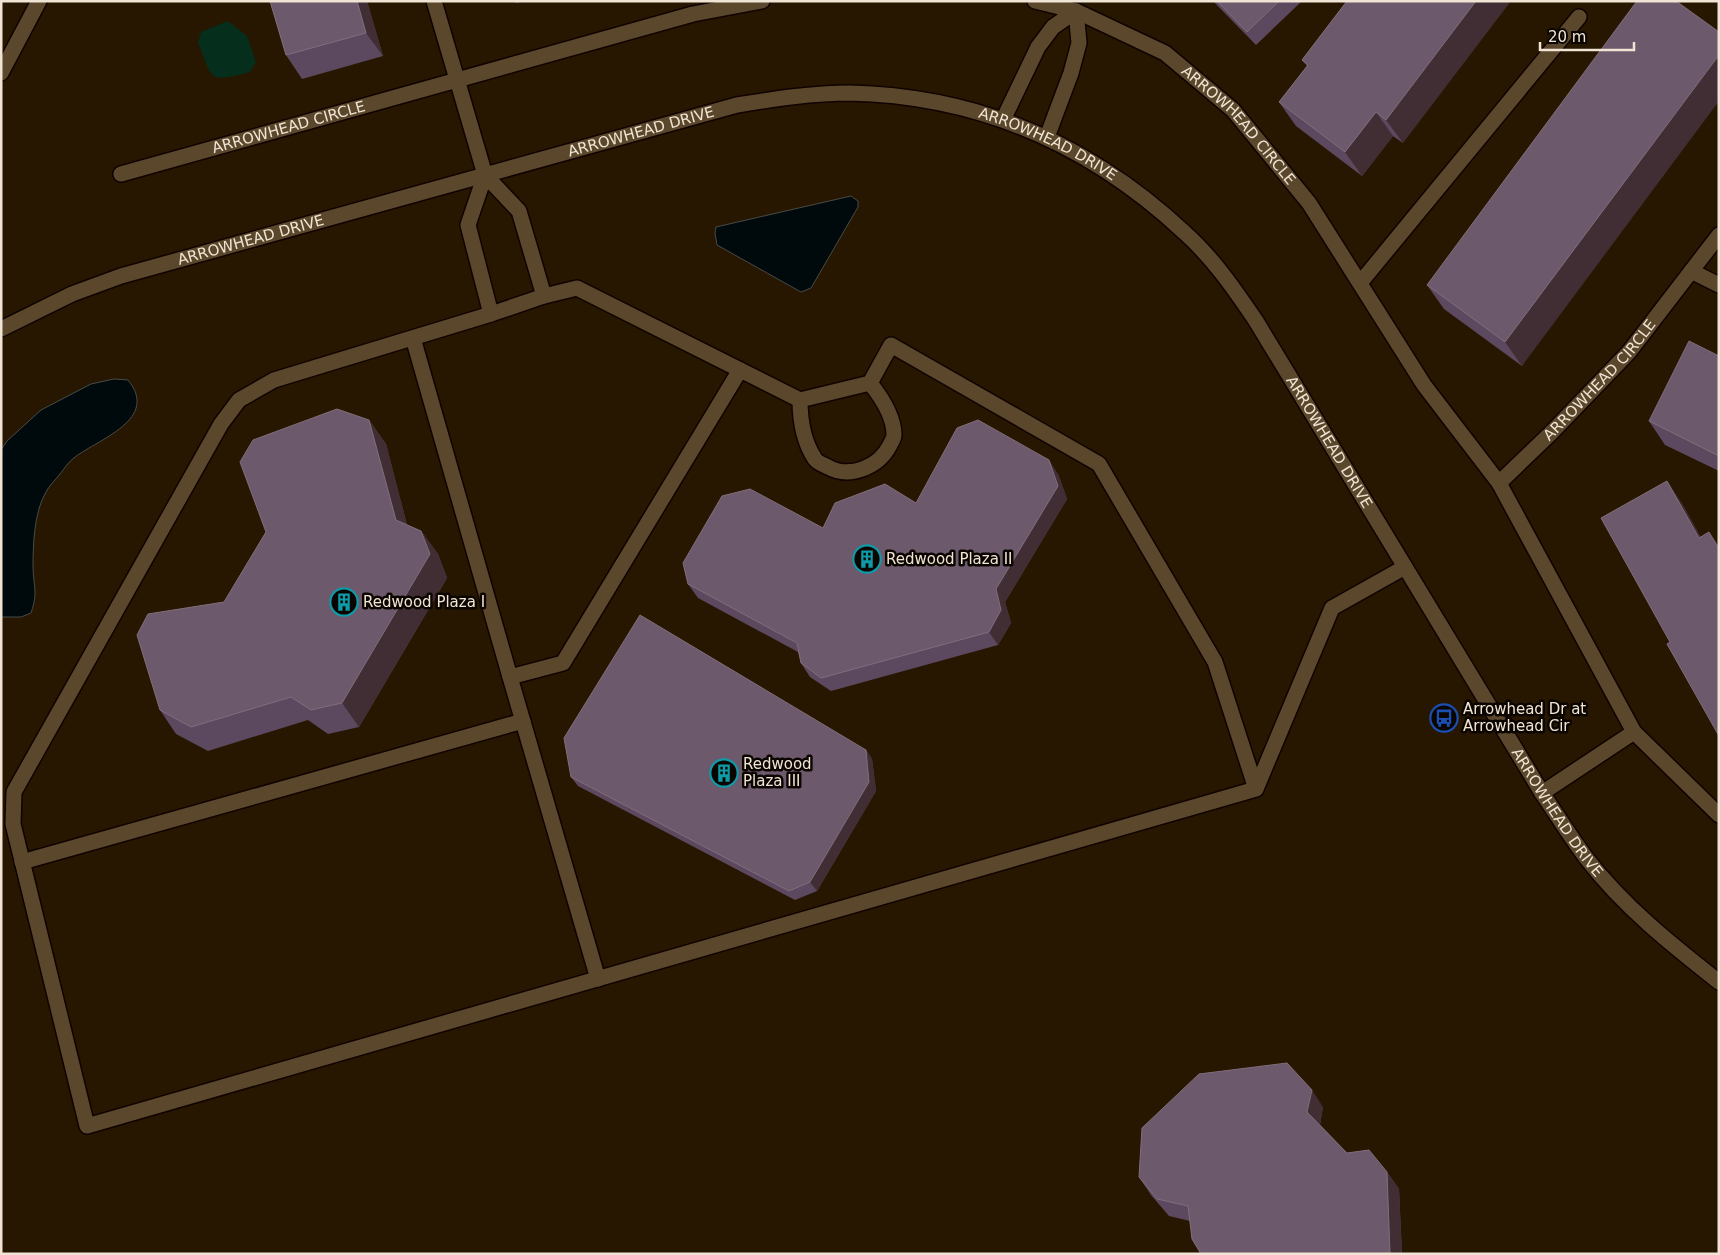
<svg xmlns="http://www.w3.org/2000/svg" width="1720" height="1255" viewBox="0 0 1720 1255" font-family="'DejaVu Sans',sans-serif">
<rect width="100%" height="100%" fill="#281700"/>
<path fill="#062e1c" d="M228,21L247,36L256,62L250,72C207,83 214,81 198,43L201,32Z"/>
<g fill="#000a0c" stroke="#484b48">
<path d="M851,196L858,201V207L811,288L801,292L717,245L715,233L716,227Z"/>
<path d="M114,379L128,380C160,419 99,439 75,457C69,461 64,469 60,474C55,480 49,486 46,492C34,512 33,545 33,567C33,576 35,585 35,594C35,600 33,607 31,613L21,617H1V450L7,441L41,410L91,384Z"/>
</g>
<g fill="none" stroke-linecap="round" stroke-linejoin="round">
<g stroke="#100300" stroke-width="18">
<g id="minor">
<path d="M434,1L485,175L519,211L544,296"/>
<path id="s1" d="M1035,1L1076,11L1165,53L1233,110L1309,203L1424,385L1499,483L1634,732L1719,815"/>
<path d="M1,73L39,1"/>
<path d="M1003,120L1038,47L1053,27L1076,11L1079,43L1071,73L1047,137"/>
<path id="s2" d="M121,174L693,14L762,1"/>
<path d="M485,175L468,225L491,314"/>
<path d="M1691,271L1719,285"/>
<path d="M1360,283L1579,17"/>
<path id="s3" d="M1,329L72,294L121,276L737,105C774,99 812,93 850,93C980,96 1090,144 1185,233C1213,258 1235,290 1256,321L1542,793C1557,815 1571,838 1587,859C1624,907 1672,945 1719,982"/>
<path d="M413,338L510,677"/>
<path d="M800,400C800,421 803,441 815,459C818,463 824,465 828,467C850,479 879,467 890,445C891,442 894,439 894,435C894,416 882,398 870,383"/>
<path id="s4" d="M1499,483L1552,432L1629,352L1719,235"/>
<path d="M1256,789L1215,662L1099,464L891,345L870,383L800,400L577,288L544,296L491,314L274,380L239,400L221,424L14,792L13,824L87,1126L1256,789L1332,608L1405,567"/>
<path d="M1542,793L1634,732"/>
<path d="M22,862L523,721"/>
<path d="M598,979L510,677L563,663L740,370"/>
</g>
</g>
<use href="#minor" stroke="#5b482c" stroke-width="15"/>
</g>
<g fill="#5c485f">
<path d="M270,1H367L383,56L302,79L286,55Z"/>
<path d="M515,1H524L516,3Z"/>
<path d="M1213,1H1302L1256,45Z"/>
<path d="M1347,1L1403,143L1393,136L1362,176L1296,126L1279,102L1307,66L1302,60Z"/>
<path d="M1719,32L1522,366L1444,309L1427,285Z"/>
<path d="M1719,356V471L1665,445L1649,421Z"/>
<path d="M369,420L386,444L407,525L421,531L438,554L447,578L359,727L328,734L308,720L208,751L176,734L160,710L266,532Z"/>
<path d="M1058,474L1067,499L1005,602L1011,623L998,645L831,691L810,677L801,663L798,652L698,598L688,584L823,528L916,503Z"/>
<path d="M866,750L872,759L876,791L817,891L795,900L578,786L571,777Z"/>
<path d="M1323,1107L1320,1125L1347,1153L1387,1172L1399,1189L1402,1254H1201L1190,1221L1169,1216L1151,1195L1139,1177Z"/>
</g>
<g fill="#412d34">
<path d="M357,1H367L383,56L366,33Z"/>
<path d="M1476,1H1511L1403,143L1386,120Z"/>
<path d="M1719,55V101L1522,366L1505,342Z"/>
<path d="M1376,112L1393,136L1362,176L1345,152Z"/>
<path d="M369,420L386,444L412,544L396,520Z"/>
<path d="M1049,460L1058,474L1067,499L1005,602L1011,623L998,645L989,632L996,589Z"/>
<path d="M1667,481L1683,505L1715,562L1699,538Z"/>
<path d="M421,531L438,554L447,578L359,727L342,703Z"/>
<path d="M1709,532L1719,546V549Z"/>
<path d="M866,750L872,759L876,791L817,891L810,882Z"/>
<path d="M1312,1090L1323,1107L1319,1129L1307,1112Z"/>
<path d="M1387,1172L1399,1189L1402,1254H1390Z"/>
</g>
<g fill="#6c596b" stroke="#816e7c">
<path d="M270,1H357L366,33L286,55Z"/>
<path d="M1217,1H1279L1247,32Z"/>
<path d="M1347,1H1476L1386,120L1376,112L1345,152L1279,102L1308,65L1302,60Z"/>
<path d="M1637,1H1676L1719,32V55L1505,342L1427,285Z"/>
<path d="M1689,341L1719,356V456L1649,421Z"/>
<path d="M337,409L369,420L396,520L421,531L430,554L342,703L311,710L291,697L191,727L160,710L137,635L148,614L224,602L266,532L240,462L253,440Z"/>
<path d="M978,420L1049,460L1058,486L996,589L1001,610L989,632L821,678L801,663L797,643L688,584L683,563L722,496L750,489L823,528L835,503L885,484L916,503L957,428Z"/>
<path d="M1667,481L1699,538L1709,532L1719,549V736L1667,644L1670,642L1601,518Z"/>
<path d="M640,615L866,750L869,782L810,882L789,891L571,777L564,738Z"/>
<path d="M1287,1063L1312,1090L1307,1112L1347,1153L1369,1150L1387,1172L1390,1254H1201L1192,1239L1188,1206L1157,1199L1139,1177L1142,1128L1199,1074Z"/>
</g>
<defs>
<g id="building-ring" transform="scale(1.4375)"><circle r="9.5" fill="#0b0500" stroke="#0f9aa8" stroke-width="1.5"/><path d="M-4-6H4V6H1V3H-1V6H-4ZM-2.5-4.3h1.7v1.8h-1.7ZM.8-4.3h1.7v1.8H.8ZM-2.5-1h1.7V.8h-1.7ZM.8-1h1.7V.8H.8Z" fill="#0f9aa8"/></g>
<g id="bus-ring" transform="scale(1.4375)"><circle r="9.5" fill="#0b0500" stroke="#1a4fb4" stroke-width="1.5"/><path d="M-5-6H5V4H4V6H2V4H-2V6H-4V4H-5ZM-3.5-4V0h7V-4ZM-3.5 1.2v1.5H-2V1.2ZM2 1.2v1.5H3.5V1.2Z" fill="#1a4fb4"/></g>
</defs>
<g fill-rule="evenodd">
<use href="#building-ring" x="867" y="559"/>
<use href="#building-ring" x="344" y="602"/>
<use href="#bus-ring" x="1444" y="718"/>
<use href="#building-ring" x="724" y="773"/>
</g>
<g text-anchor="middle" stroke-width="5" stroke-linejoin="round" paint-order="stroke">
<g font-size="15" fill="#f0e4d4" stroke="#0b0500">
<text dy="5" stroke="none"><textPath href="#s1" startOffset="244">ARROWHEAD CIRCLE</textPath></text>
<text dy="5" stroke="none"><textPath href="#s2" startOffset="174">ARROWHEAD CIRCLE</textPath></text>
<text dy="5" stroke="none"><textPath href="#s3" startOffset="671">ARROWHEAD DRIVE</textPath></text>
<text dy="5" stroke="none"><textPath href="#s3" startOffset="1091">ARROWHEAD DRIVE</textPath></text>
<text dy="5" stroke="none"><textPath href="#s3" startOffset="266">ARROWHEAD DRIVE</textPath></text>
<text dy="5" stroke="none"><textPath href="#s4" startOffset="144">ARROWHEAD CIRCLE</textPath></text>
<text dy="5" stroke="none"><textPath href="#s3" startOffset="1511">ARROWHEAD DRIVE</textPath></text>
<text dy="5" stroke="none"><textPath href="#s3" startOffset="1946">ARROWHEAD DRIVE</textPath></text>
</g>
<g font-size="15" fill="#f0e4d4" stroke="#0b0500" text-anchor="start">
<text x="886" y="564">Redwood Plaza II</text>
<text x="363" y="607">Redwood Plaza I</text>
<text x="1463" y="714">Arrowhead Dr at<tspan x="1463" dy="17">Arrowhead Cir</tspan></text>
<text x="743" y="769">Redwood<tspan x="743" dy="17">Plaza III</tspan></text>
</g>
</g>
<rect width="1720" height="1255" fill="none" stroke="#f0e4d4" stroke-width="5"/>
<path d="M1540 42v8h94v-8" fill="none" stroke="#f0e4d4" stroke-width="2.5"/>
<text x="1548" y="42" font-size="15" fill="#f0e4d4" stroke="#0b0500" stroke-width="4" paint-order="stroke">20 m</text>
</svg>
